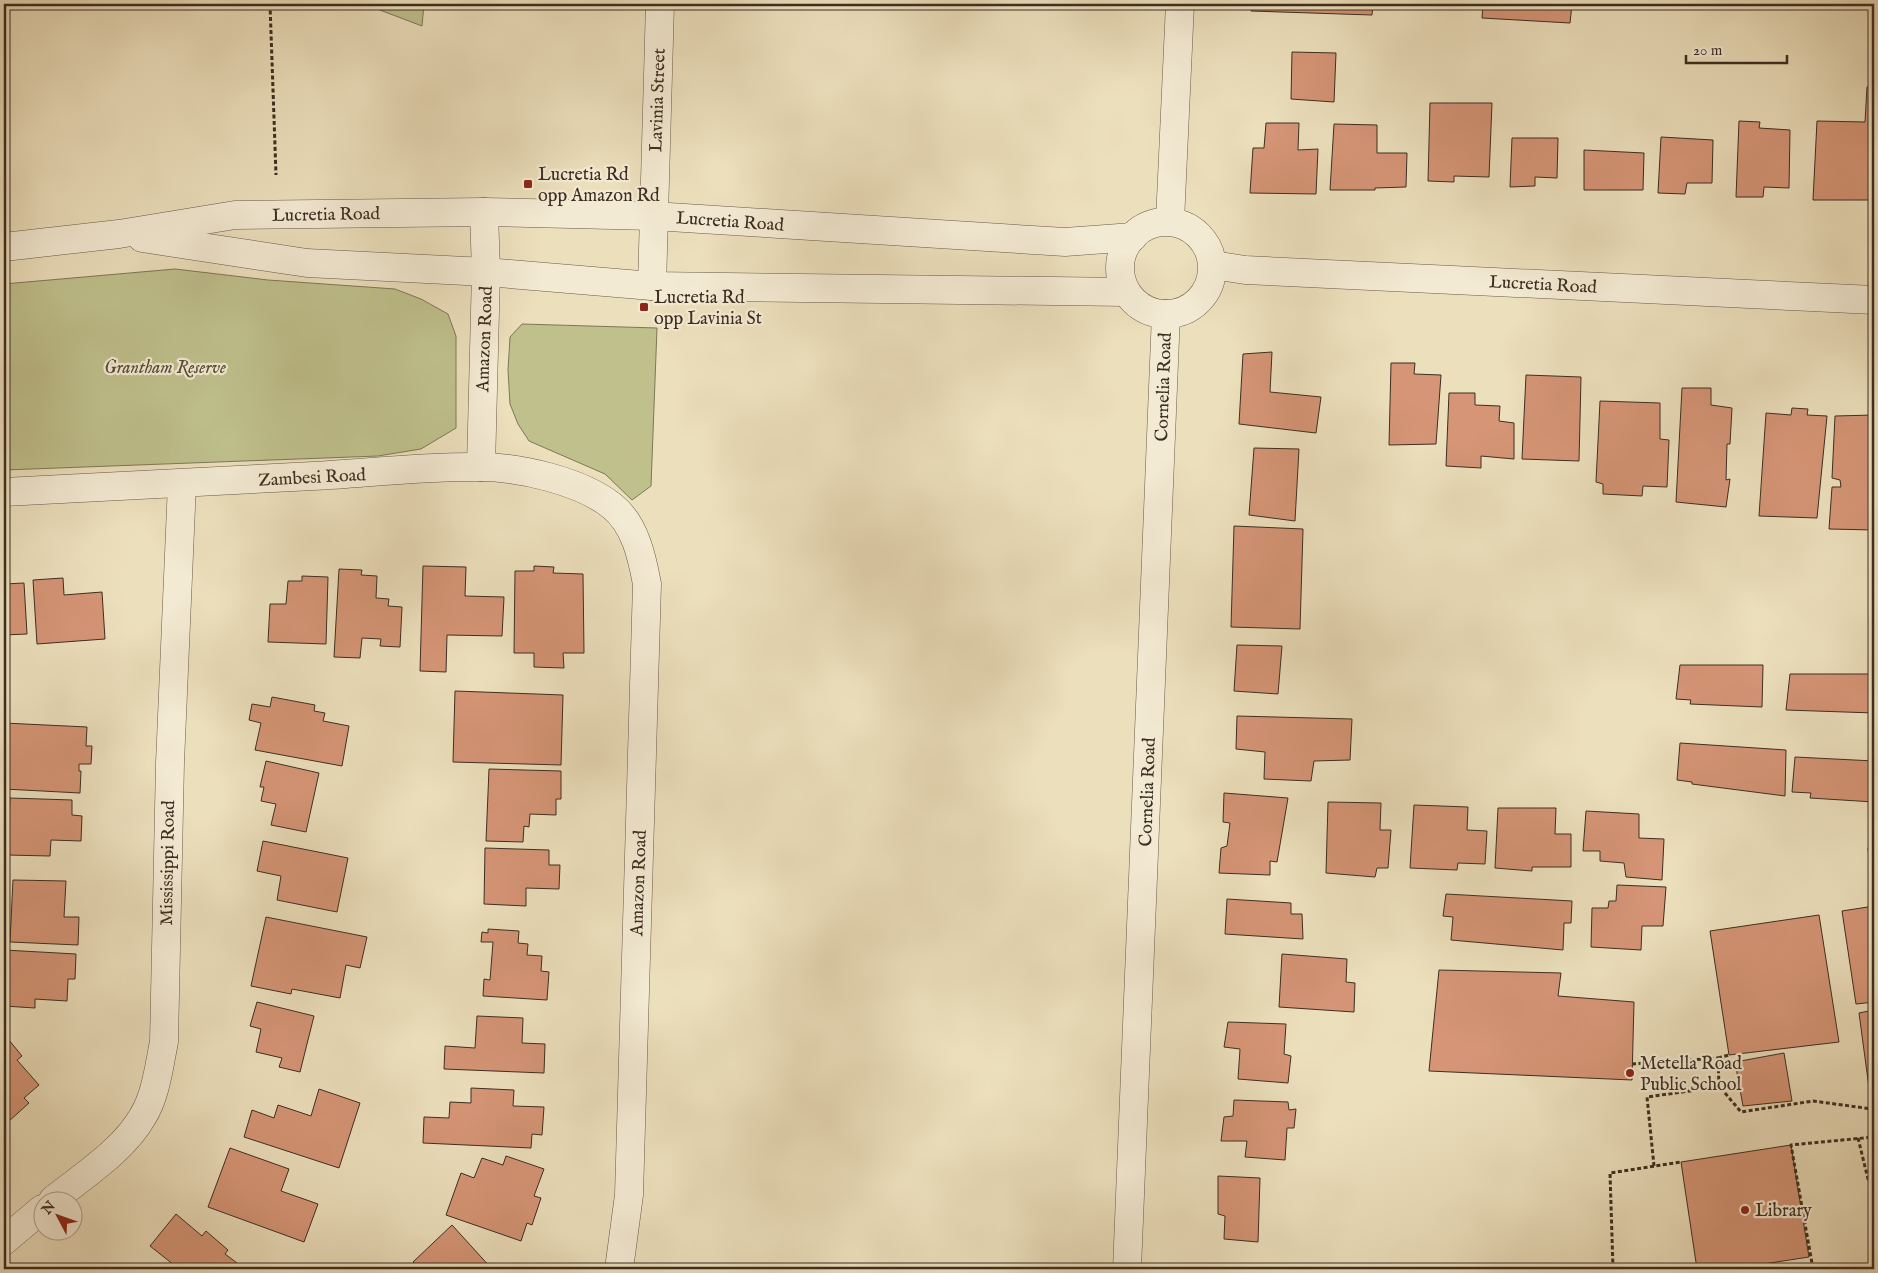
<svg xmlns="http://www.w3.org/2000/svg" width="1878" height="1273" viewBox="0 0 1878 1273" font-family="'IM FELL English',serif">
<rect width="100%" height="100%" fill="#ecdfbc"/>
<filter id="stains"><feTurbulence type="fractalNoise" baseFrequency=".004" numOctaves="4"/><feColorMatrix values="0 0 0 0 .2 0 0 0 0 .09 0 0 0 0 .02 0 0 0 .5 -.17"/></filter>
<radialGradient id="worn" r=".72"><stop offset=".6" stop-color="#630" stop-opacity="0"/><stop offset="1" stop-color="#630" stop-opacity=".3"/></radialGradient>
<g fill="#bfc08c" stroke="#7e7757">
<path d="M364,4H424L422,26Z"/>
<path d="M175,269L268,280L395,289L421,299L448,314L456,336V428L421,449L378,456L4,470V284Z"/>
<path d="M522,324L657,328L651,486L632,500L605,474L529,441L518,424L510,404L508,370L510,337Z"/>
</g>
<g fill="#d59576" stroke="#3d2e22">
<path d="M1252,4H1373L1372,15L1251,11Z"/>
<path d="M1483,4H1572L1570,23L1482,18Z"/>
<path d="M1292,52L1336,53L1334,102L1291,99Z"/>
<path d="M1867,87H1874V191H1870V200H1813L1817,121L1865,122Z"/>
<path d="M1430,103H1492L1489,177L1454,176V182L1428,181Z"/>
<path d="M1739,121L1760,122L1759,128L1790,130L1789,188L1764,187L1763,197H1736Z"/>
<path d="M1266,123H1299L1298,150L1318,149L1316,194L1250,193L1253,148H1264Z"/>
<path d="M1334,124L1377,125V153H1407L1406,187L1375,188V190H1330Z"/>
<path d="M1661,137L1713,140L1712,183H1687L1685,194L1658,193Z"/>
<path d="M1512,138H1558L1557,178L1535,177V186L1510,187Z"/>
<path d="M1584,150L1644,153L1643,190H1584Z"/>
<path d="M1272,352L1270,392L1321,397L1316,433L1239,424L1243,354Z"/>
<path d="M1391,363H1415L1414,374L1441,375L1436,444L1389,445Z"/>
<path d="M1526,375L1581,377L1579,461L1522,459Z"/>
<path d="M1682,388H1711V405L1732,408L1730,444H1727L1726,480L1730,479L1726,507L1676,502Z"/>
<path d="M1449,393H1475V405L1500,406L1499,421L1514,423V459L1481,456V468L1446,466Z"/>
<path d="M1600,401L1660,403V439L1669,440L1667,487L1643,486L1642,496L1603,494V484L1596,482Z"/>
<path d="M1792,408L1808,409L1807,415L1827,416L1817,518L1759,516L1766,413L1791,415Z"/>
<path d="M1874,415V530L1829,529L1832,487H1841L1840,480L1832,478L1835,416Z"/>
<path d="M1254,448L1299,449L1295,521L1249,515Z"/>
<path d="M1234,526L1303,529L1300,629L1231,627Z"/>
<path d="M423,566L466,567L465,596L504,597L502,636L447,635L446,672L420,671Z"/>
<path d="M534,566L554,567L553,573L583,574L584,653H563L564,668L534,667V653H514L515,571H534Z"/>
<path d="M339,569L362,570L361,575L377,576L376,598L389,599L388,606L402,607L400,647L380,646L381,639L362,638L360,658L334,657Z"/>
<path d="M302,576L328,577L326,644L268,642L270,604H286L288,581H302Z"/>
<path d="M63,578L64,595L102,592L105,639L37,644L33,580Z"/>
<path d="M24,583L27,634L4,635V584Z"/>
<path d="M1237,645L1282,646L1278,694L1234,691Z"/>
<path d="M1680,665H1763L1762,707L1690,704L1691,700L1676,699Z"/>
<path d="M1790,674H1874V713L1786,710Z"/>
<path d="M455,691L563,695L561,765L453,762Z"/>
<path d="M272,697L315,705L314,711L325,713L323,721L349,726L342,766L255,750L261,723L249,720L252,704L270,707Z"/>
<path d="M1237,716L1352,719L1350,760L1314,761L1311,781L1264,779L1265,752L1236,749Z"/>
<path d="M4,723L87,727L86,746H92L91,764H79V771H81L80,793L4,789Z"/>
<path d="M1680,743L1786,750L1785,796L1692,784V782L1677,780Z"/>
<path d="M1795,757L1874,761V802L1810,798L1811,793L1792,792Z"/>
<path d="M266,761L319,773L306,832L271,825L276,804L261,801L264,787H260Z"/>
<path d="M489,769L561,771V799H556V815L530,814L529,827L524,826L523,842L486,841Z"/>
<path d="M1224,793L1288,798L1277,862L1270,861V875L1219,873L1221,848L1227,846L1230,823L1223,822Z"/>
<path d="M10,798L72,800V815L82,816L81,841L51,840L50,856L7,855Z"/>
<path d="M1328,802L1381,803L1380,830H1391L1388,868H1377L1375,877L1326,873Z"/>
<path d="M1414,805L1468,807L1467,830L1487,831L1485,864L1458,863L1457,870L1410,868Z"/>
<path d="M1498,808H1556L1555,834H1571V867H1532V871L1495,868Z"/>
<path d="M1586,811L1639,814V838L1664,839L1662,880L1626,877L1624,863L1600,861V851H1583Z"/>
<path d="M263,841L348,858L337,912L277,900L281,876L257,871Z"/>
<path d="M1874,847V899H1873L1868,848Z"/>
<path d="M485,848L549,850V865H560L559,889L526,888V906L484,904Z"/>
<path d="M13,880L66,881L64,917H79L78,945L10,942Z"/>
<path d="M1617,885L1666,887L1663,926H1642L1641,950L1591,947L1592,908H1608L1609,901H1616Z"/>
<path d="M1446,894L1572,901L1571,923H1564L1563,950L1451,940L1453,917L1443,916Z"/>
<path d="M1227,899L1291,903V914H1302L1303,939L1225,934Z"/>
<path d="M1874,906V1002L1856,1004L1842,911Z"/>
<path d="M1819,915L1839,1042L1729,1055L1710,931Z"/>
<path d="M266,917L367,937L360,968L346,965L340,998L292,989L291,994L251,986Z"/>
<path d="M488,929L519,931L518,943L528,944L527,955L542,956L541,971L549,972L547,1000L483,996L484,979L490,980L493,942H481L482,932L488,933Z"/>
<path d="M4,950L76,954L75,979H68L67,1001L35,999V1008L4,1006Z"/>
<path d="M1282,954L1347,959L1346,982L1355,983L1354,1012L1279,1007Z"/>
<path d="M1439,970L1561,973L1558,996L1634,1002L1632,1080L1429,1071Z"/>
<path d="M257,1002L314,1016L300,1072L279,1067L282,1058L256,1052L261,1029L250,1026Z"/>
<path d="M1874,1010V1125L1859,1013Z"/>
<path d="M477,1016L523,1018L522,1043L545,1044L544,1073L444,1069L445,1046L475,1048Z"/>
<path d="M1228,1022L1286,1024L1284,1054L1291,1056L1288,1083L1238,1079L1240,1049L1224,1047Z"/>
<path d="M4,1034L22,1056L17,1060L39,1085L24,1098L29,1103L8,1122L4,1117Z"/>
<path d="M1784,1053L1792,1101L1743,1106L1735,1062Z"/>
<path d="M471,1088L514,1090L513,1106L544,1107L542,1135L532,1134L531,1148L423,1143L424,1117L449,1118L450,1102L471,1103Z"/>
<path d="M319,1089L360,1103L339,1168L244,1137L252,1110L274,1118L278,1105L311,1116Z"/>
<path d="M1234,1100L1288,1102L1289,1110L1296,1109L1294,1128H1287L1285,1160L1245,1157L1247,1141H1221L1224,1117L1233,1116Z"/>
<path d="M1791,1145L1809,1257L1731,1269H1697L1681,1162Z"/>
<path d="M230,1148L289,1169L281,1191L318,1204L304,1242L208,1207Z"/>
<path d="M506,1156L544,1169L534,1196L541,1198L532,1225L527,1223L521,1241L446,1215L461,1173L474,1178L482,1158L503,1165Z"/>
<path d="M1218,1176L1260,1178L1258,1242L1224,1239L1225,1216L1218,1214Z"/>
<path d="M176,1214L202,1236L206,1231L228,1250L225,1254L237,1263L232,1269H179L150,1246Z"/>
<path d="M452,1225L492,1269H420L413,1262Z"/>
<path d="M1205,1266L1259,1269H1205Z"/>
</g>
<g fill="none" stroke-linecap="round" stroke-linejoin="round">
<g stroke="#695a48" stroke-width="29">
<g id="minor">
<path d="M1170,221L1180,4"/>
<circle cx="1166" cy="268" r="46"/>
<path d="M142,238L307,263L486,272L652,286L1126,292"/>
<path d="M4,247L119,234L235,215L484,212L653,216L1065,242L1133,237"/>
<path d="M1213,265L1245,270L1874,300"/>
<path d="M652,286L660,4"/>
<path d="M481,467L486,272L484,212"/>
<path d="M4,492C107,487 210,482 313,476C368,473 425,466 480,467C519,467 581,481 612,506C635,524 642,557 647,584L629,1195L619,1269"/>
<path d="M53,1200C83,1176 124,1150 143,1116C156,1095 159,1066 164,1042L170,763L182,484"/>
<path d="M4,1241L42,1209"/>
<path d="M1127,1269L1166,314"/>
</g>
</g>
<g stroke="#3d2e22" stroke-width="3" stroke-dasharray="4 2.5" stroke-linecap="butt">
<path d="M270,4L276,175"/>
<path d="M1718,1058L1729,1055"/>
<path d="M1632,1064L1718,1058L1719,1086L1741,1112L1813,1101L1872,1109L1874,1125"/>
<path d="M1858,1138L1868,1179L1874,1188"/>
<path d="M1654,1166L1647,1097L1718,1087"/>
<path d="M1613,1269L1610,1173L1681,1162"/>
<path d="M1813,1269L1791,1145L1874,1137"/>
</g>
<use href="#minor" stroke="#f3ead3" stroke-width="28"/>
</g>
<g fill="#8f2418" stroke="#f3ead3" stroke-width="2">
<rect x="523" y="179" width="10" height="10" rx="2.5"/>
<rect x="639" y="302" width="10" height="10" rx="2.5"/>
<circle cx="1630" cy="1073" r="5"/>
<circle cx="1745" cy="1210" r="5"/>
</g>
<g text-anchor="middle" stroke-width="4.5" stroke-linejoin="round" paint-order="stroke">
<g font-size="18" fill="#3d2e22" stroke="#f3ead3">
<text transform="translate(657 100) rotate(-88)" y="6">Lavinia Street</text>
<text transform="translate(326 214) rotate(-1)" y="6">Lucretia Road</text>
<text transform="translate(730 221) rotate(4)" y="6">Lucretia Road</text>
<text transform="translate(1543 284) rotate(3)" y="6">Lucretia Road</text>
<text transform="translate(484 339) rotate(-88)" y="6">Amazon Road</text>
<text transform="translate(1163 387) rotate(-88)" y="6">Cornelia Road</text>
<text transform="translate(312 477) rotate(-3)" y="6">Zambesi Road</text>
<text transform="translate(1147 792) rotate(-88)" y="6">Cornelia Road</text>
<text transform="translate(167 863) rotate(-89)" y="6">Mississippi Road</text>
<text transform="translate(638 883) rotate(-88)" y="6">Amazon Road</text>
</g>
<g font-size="18" fill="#3d2e22" stroke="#f3ead3" text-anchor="start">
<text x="538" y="180">Lucretia Rd<tspan x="538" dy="21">opp Amazon Rd</tspan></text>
<text x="654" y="303">Lucretia Rd<tspan x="654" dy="21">opp Lavinia St</tspan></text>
<text x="1640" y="1069">Metella Road<tspan x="1640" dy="21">Public School</tspan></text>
<text x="1755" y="1216">Library</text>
</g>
<g font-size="18" font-style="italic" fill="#574b37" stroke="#f3ead3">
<text x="165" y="373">Grantham Reserve</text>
</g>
</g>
<rect width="1878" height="1273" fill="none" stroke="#ecdfbc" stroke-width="20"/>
<rect x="5" y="5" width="1868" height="1263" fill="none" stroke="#3d2e22" stroke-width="2.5"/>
<rect x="10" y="10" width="1858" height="1253" fill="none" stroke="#3d2e22"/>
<g transform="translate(58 1216) rotate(311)"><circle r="24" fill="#f3ead3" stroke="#aa9f8c"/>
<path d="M0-4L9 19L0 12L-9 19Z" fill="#8f2418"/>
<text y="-8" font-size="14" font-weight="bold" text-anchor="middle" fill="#3d2e22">N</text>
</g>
<path d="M1686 55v8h101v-8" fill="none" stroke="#3d2e22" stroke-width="2.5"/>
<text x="1693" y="55" font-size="15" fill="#3d2e22" stroke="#f3ead3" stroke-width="4" paint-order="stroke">20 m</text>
<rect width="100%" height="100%" filter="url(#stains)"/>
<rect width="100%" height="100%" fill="url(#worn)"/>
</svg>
